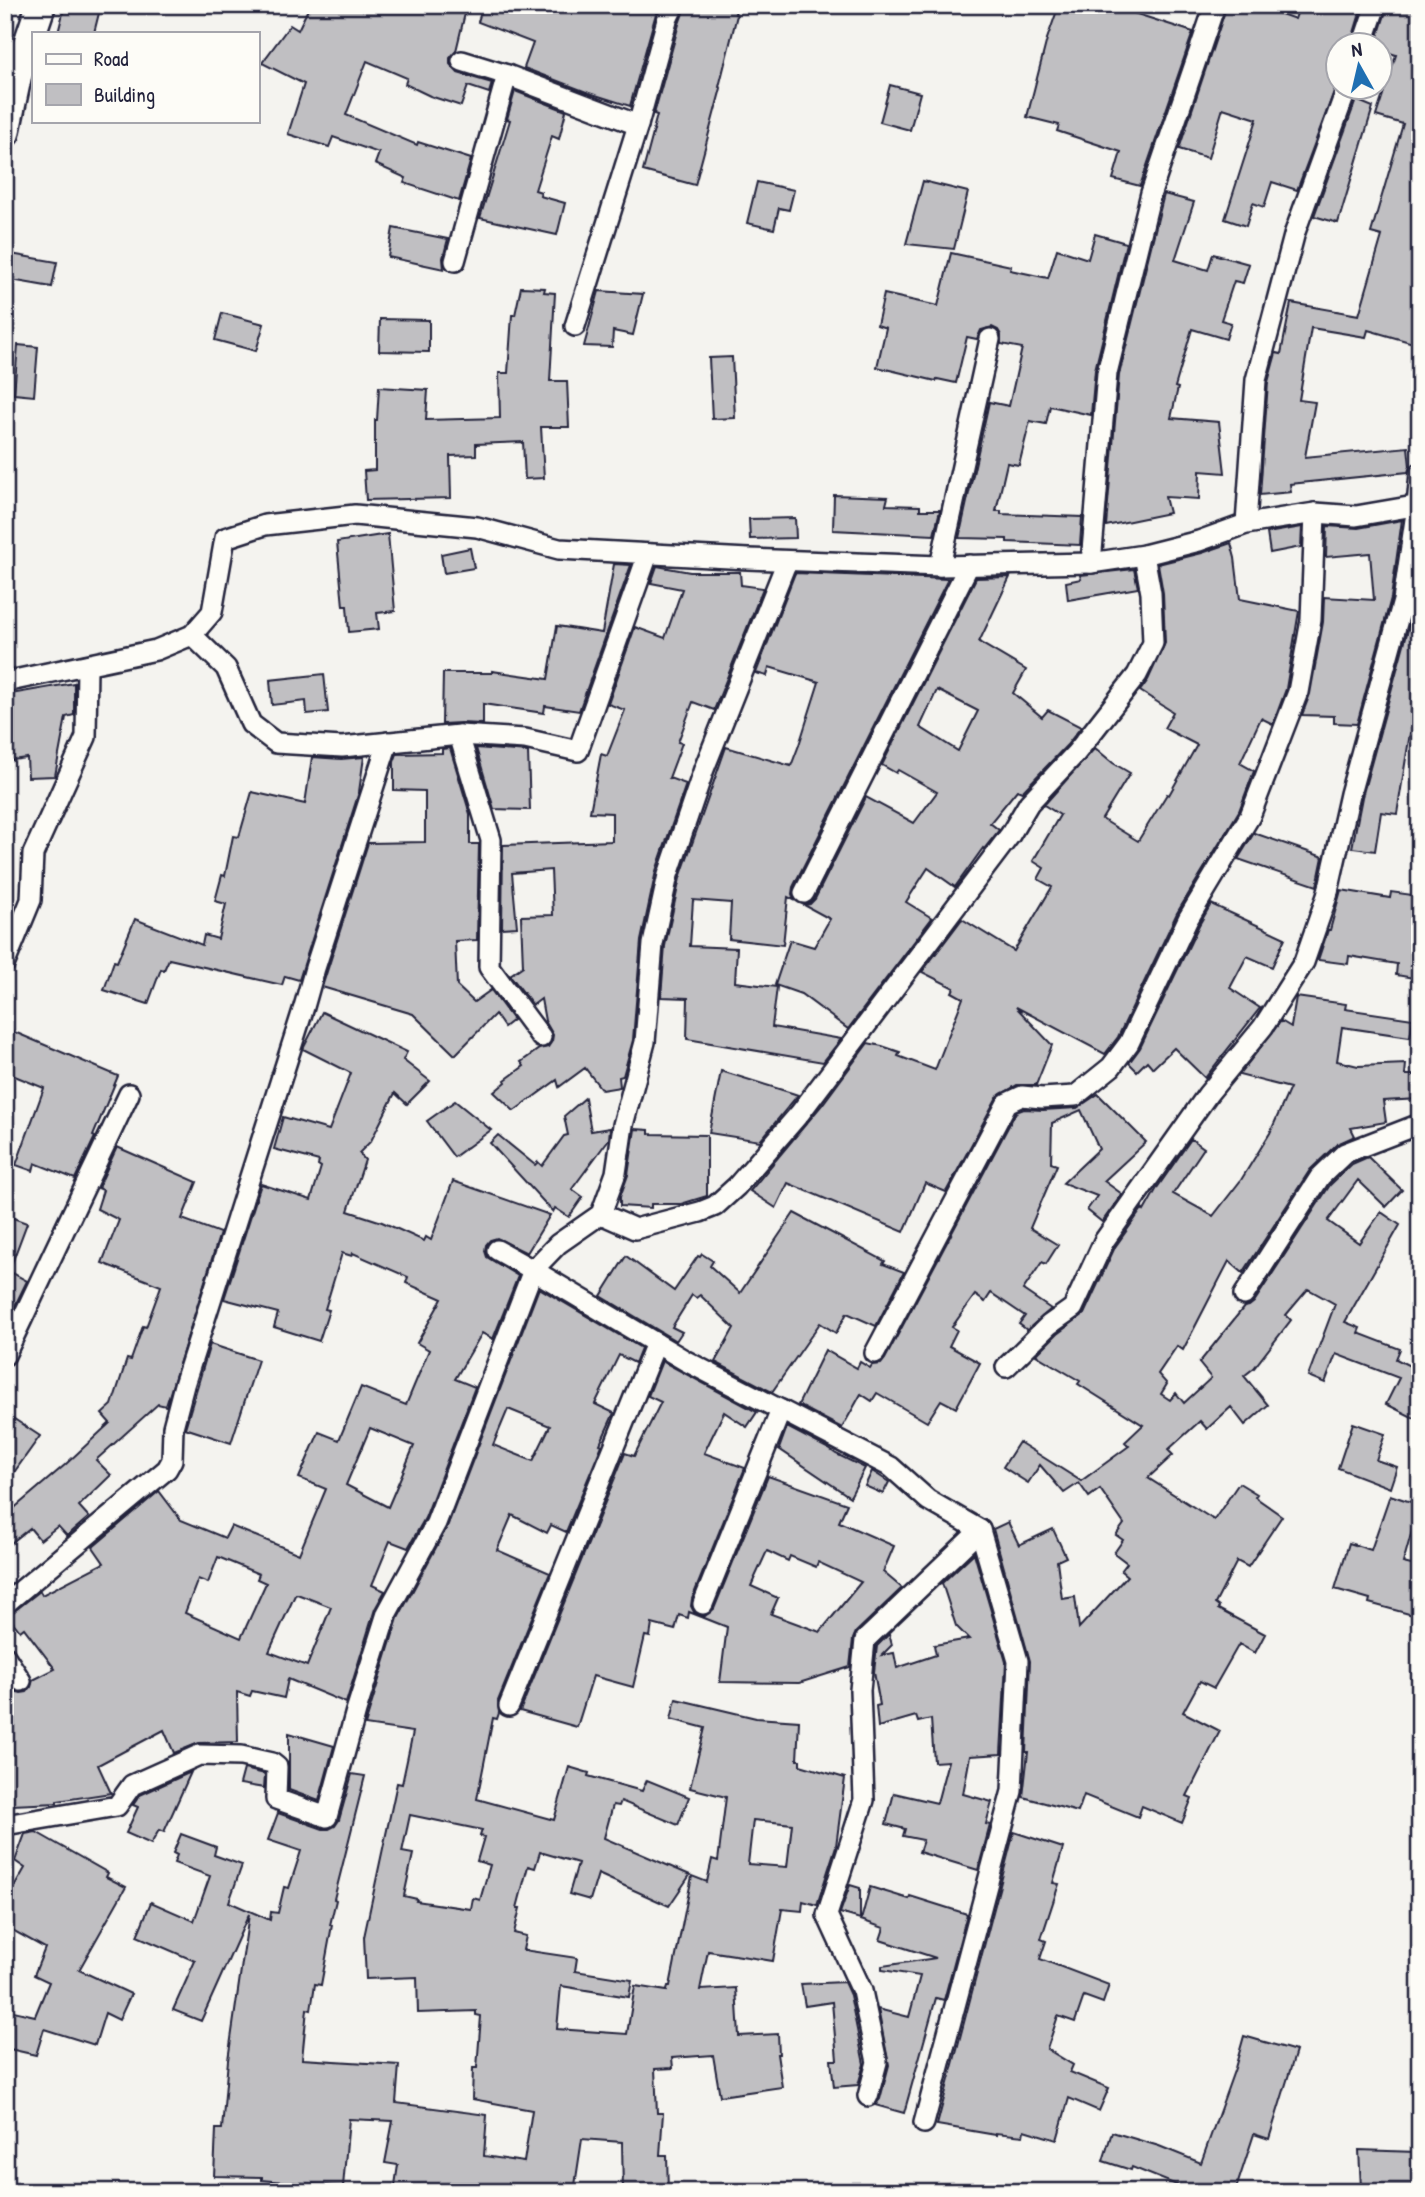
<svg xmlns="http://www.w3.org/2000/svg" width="1425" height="2197" viewBox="0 0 1425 2197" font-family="'Patrick Hand',sans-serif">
<rect width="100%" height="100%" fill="#f4f3ef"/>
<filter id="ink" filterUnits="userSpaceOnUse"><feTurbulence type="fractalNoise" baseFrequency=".0143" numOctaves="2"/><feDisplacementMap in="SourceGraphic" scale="14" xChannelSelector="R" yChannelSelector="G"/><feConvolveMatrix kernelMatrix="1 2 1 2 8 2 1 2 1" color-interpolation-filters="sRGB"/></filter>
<g filter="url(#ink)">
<g fill="#c0bfc2" stroke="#22223b" stroke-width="2" fill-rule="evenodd">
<path d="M65,5H101L94,33H58Z"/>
<path d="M310,5H467L456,51L450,58V64L458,73L492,83L489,93L468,86L461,106L430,96L405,84L407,78L367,61L346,115L417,145L418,142L471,159L459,201L404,183L406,178L375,164L379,153L333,137L329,147L288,134L304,84L262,63L290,25L298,30Z"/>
<path d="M483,5H660L655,17L630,106L589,93L524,68L533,43L478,22Z"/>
<path d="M686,5H737L735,14L737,15L719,87L721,88L695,185L643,171L654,130H653L657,115L654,114L679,24Z"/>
<path d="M1059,5H1109L1193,32L1140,186L1113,179L1121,152L1057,131L1059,125L1027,117L1047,39Z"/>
<path d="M1227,5H1256L1295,19L1300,5H1346L1361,10L1350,46H1338V81L1297,190L1272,182L1264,207L1253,203L1246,226L1225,219L1257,119L1223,108L1208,158L1179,149Z"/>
<path d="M1388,5H1420V345L1368,330L1366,337L1311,328L1299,400L1315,402L1305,457L1408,447L1410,466L1408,472L1290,484L1291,492L1260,495L1268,382L1276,353L1281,354L1291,303L1359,315L1382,236L1371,233L1403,124L1376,116L1396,55L1380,50V46H1375Z"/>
<path d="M890,85L920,93L910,130L880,122Z"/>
<path d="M515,91L566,111L559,139L552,136L535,190L541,192L540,196L565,203L557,235L480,218L510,120L507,119Z"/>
<path d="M1356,100L1373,107L1338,223L1314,216Z"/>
<path d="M923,181L968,192L954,249L906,244Z"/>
<path d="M757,182L794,190L789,210L779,208L774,229L747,223Z"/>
<path d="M1164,194L1194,202L1175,260L1208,270L1213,254L1249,264L1243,283L1234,281L1221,320L1231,323L1226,339L1192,329L1175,387L1178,388L1171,418L1219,422L1225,473L1200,471L1199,499L1165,497L1169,513L1106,526L1119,375Z"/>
<path d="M393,228L448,239L443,258L444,269L388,257Z"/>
<path d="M1095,234L1126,243L1095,370L1091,415L1050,406L1046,424L1030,421L1019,465L1007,463L996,511H1001V514L1082,517L1080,545L1007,542V539L959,538L989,402L1009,406L1022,348L1001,344V335L998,330L992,327L981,330L977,339L967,337L956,383L937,379L936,381L877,367L886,328L877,325L884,294L938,306L951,253L1011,266L1010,270L1048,278L1057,249L1088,259Z"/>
<path d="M5,253L57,262L52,287L5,279Z"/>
<path d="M521,287L545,288L544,292L555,293L550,381H567L569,427H541L544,478L525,479L523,442L476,444V455L450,456L451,498L366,500L364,471L375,470V420H377L379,387L428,390L426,420L500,418L499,373H508L512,315H515Z"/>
<path d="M599,291L643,294L633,335L613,331L612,347L584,346Z"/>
<path d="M222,313L264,324L256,351L215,340Z"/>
<path d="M380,319L429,320V352L379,351Z"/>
<path d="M18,345L38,347L34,396L14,394Z"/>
<path d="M732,357L735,418L712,419L709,358Z"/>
<path d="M834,495L888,497L886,505L920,506V510H940L934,535L833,530Z"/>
<path d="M795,518L796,538L750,539L749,519Z"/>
<path d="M1402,520L1391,598L1357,724L1334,723V716L1302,715L1310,694L1323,622L1324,597L1374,600L1370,553L1326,557L1327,526L1358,528Z"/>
<path d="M1302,527L1301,547L1270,553L1267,533Z"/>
<path d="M388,534L395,611L377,613L379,629L349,632L347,606H343L337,542Z"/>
<path d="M1231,543L1235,558L1240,599L1299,611L1286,689L1273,724L1261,718L1240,763L1254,771L1239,811L1177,913L1118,1037L1105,1054L1016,1007L1052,1045L1036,1085H1017L997,1097L946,1192L925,1183L904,1232L788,1183L776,1208L750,1191L822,1105L868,1043L882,1046L900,1052L898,1056L935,1070L963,998L952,992L954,988L922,972L962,919L1014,951L1052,887L1038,879L1044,868L1033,861L1060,815L1044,805L1095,748L1113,763L1130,773L1102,819L1138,841L1167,794L1169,795L1197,745L1164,728L1173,712L1140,691L1148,680L1165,643L1163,593L1158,564L1202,553Z"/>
<path d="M470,548L474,568L444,573L441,554Z"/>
<path d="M614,564L631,565L579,711L545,706L544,713L483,704V724L460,723L442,724L443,673H492V671L548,679L557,626L602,633Z"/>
<path d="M657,566L690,572H740L741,585L763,588L714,710L693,702L678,742L682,743L669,778L686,784L656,871L641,941L633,1040L623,1076L619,1077L620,1087L602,1090L585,1068L559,1087L557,1080L514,1111L494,1092L506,1082L505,1080L524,1066L521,1062L539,1049L548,1047L552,1041L553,1035L545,1021L541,999L533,1005L510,975L523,966L521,916L553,915L551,870L512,873L517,927L502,928L503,845L612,841V813L590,812L601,754L607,756L625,710L608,704L635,627L665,638L682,589L651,583Z"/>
<path d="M1134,569L1138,588L1068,600L1066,582L1081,579L1080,575Z"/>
<path d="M1420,571V650L1417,670L1420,671V677L1411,712L1420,713V734L1410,733L1397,814L1381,812L1375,851L1352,848L1362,797L1415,604Z"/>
<path d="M795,573L948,579L793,887L792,894L794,900L788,897L783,945L729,939L731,903L693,900L690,946L737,948L735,982L777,987L772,1027L841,1039L823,1062L687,1039L688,998L661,997L665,946L680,878L726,747L791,766L799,745L819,682L769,667L767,676L756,673Z"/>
<path d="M1010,577L979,642L1026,670L1013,693L1042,717L1048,710L1081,727L1067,745L1022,792L1017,790L990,823L999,830L984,849L983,848L955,887L928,868L906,902L932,918L848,1029L801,994L775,985L790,940L814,947L830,919L804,905L810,904L815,899L866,797L914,823L937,792L898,770L896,773L882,765L976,578ZM937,690L978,711L958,751L920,727Z"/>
<path d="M324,674L328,712L307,714L306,701L272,705L270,680Z"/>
<path d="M74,683V715L66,717L55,776L28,777L27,758L5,761V695Z"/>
<path d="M450,748L470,814V844H479L477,940L455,941L457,986L474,1002L491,990L513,1020L504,1027L495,1014L455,1055L413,1014L322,987L368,843L425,842V791L394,790V762L397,754L442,753V749Z"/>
<path d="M476,748L528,752L530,810L494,809Z"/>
<path d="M312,757L341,759L364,757L359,792L299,980L285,976L282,985L169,959L164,970L161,969L148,1004L104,990L114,961L117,962L135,919L202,945L204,935L218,939L226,904L215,901L222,875L225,876L233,836L239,837L252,792L305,804Z"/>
<path d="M1254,833L1323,857L1317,886L1238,859Z"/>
<path d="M1341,890L1390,898L1391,892L1420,896V979L1396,975L1397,964L1349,956L1348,964L1318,960L1328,930H1330Z"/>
<path d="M1211,904L1285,938L1272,967L1247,956L1230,988L1260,1008L1205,1078L1174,1048L1153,1068L1147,1061L1137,1071L1129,1063L1140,1048L1199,925Z"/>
<path d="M1296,997L1346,1004L1345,1009L1413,1019L1410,1037L1342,1027L1337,1061L1358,1066L1406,1064L1405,1075H1420V1099L1383,1101L1386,1122L1351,1128L1355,1136L1337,1144L1310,1170L1243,1273L1229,1261L1183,1350L1177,1346L1158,1374L1167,1384L1161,1394L1170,1400L1176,1393L1184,1403L1211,1378L1199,1363L1244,1307L1249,1306L1254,1302L1330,1185L1352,1164L1368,1157L1402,1190L1386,1207L1358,1180L1328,1221L1359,1243L1381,1212L1400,1225L1345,1322L1360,1328L1358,1333L1400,1349L1396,1359L1420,1371V1421L1386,1404L1399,1378L1336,1354L1325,1383L1308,1376L1335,1304L1308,1289L1286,1315L1291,1320L1254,1368L1244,1376L1268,1405L1245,1425L1231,1407L1207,1429L1200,1421L1168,1450L1173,1455L1148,1478L1214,1520L1239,1483L1257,1494L1255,1497L1282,1516L1248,1567L1237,1561L1215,1604L1219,1607L1218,1609L1265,1634L1255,1653L1239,1644L1214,1688L1200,1681L1183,1712L1220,1731L1187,1796L1192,1798L1182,1823L1142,1806L1138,1817L1084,1795L1078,1812L1023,1797L1028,1752H1026L1030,1661L993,1529L1008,1522L1019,1545L1053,1529L1066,1557L1057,1561L1062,1599L1075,1597L1079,1628L1127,1576L1121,1571L1127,1563L1114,1553L1123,1540L1116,1535L1124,1524L1100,1489L1089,1497L1079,1483L1064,1493L1040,1465L1028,1483L1003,1467L1019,1442L1081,1481L1129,1446L1125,1442L1143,1425L1078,1384L1080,1381L1036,1355L1057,1334L1084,1314L1115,1247L1142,1209L1144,1211L1157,1188L1191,1139L1204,1148L1173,1194L1213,1216L1241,1180L1270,1133L1290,1088L1239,1075L1281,1021L1291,1027Z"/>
<path d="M322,1012L407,1052L403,1060L430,1081L407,1104L395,1093L371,1141L359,1153L365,1160L348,1211L382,1222L424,1241L426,1237L431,1240L453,1181L550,1215L527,1253L497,1238L490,1240L486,1245L485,1251L487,1257L518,1276L493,1339L482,1333L455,1379L475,1387L425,1518L408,1548L390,1541L372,1585L385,1591L375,1609L346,1703L288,1679L284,1698L252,1691L250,1696L237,1692L238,1742L199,1743L174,1753L164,1730L98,1765L111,1793L57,1801V1803L12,1805L11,1793L5,1792V1736L12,1733L5,1719V1695L14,1691L21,1693L27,1692L31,1687L33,1680L55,1669L24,1628L20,1631L8,1616L40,1591L42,1595L104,1563L93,1547L159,1491L181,1520L225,1538L231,1526L299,1554L326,1489L299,1478L319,1432L339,1440L361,1387L406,1405L429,1350L417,1343L442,1299L406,1283L408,1277L353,1253L352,1256L342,1253L325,1309L329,1310L319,1341L274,1327L278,1313L224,1299L261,1184L311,1200L321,1167L318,1165L319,1161L274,1149L283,1117L329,1130L351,1073L303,1049ZM370,1428L414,1446L388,1507L346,1485ZM218,1557L259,1574L257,1579L266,1583L241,1638L185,1613L198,1579L208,1583ZM297,1594L331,1607L307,1666L269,1652L295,1595Z"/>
<path d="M5,1028L118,1076L93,1136L95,1137L75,1179L35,1163L33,1171L16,1165L44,1088L5,1072Z"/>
<path d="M721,1071L792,1093L798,1095L760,1141L709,1133Z"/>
<path d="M1098,1094L1146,1142L1104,1181L1122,1194L1102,1222L1087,1210L1097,1196L1063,1183L1099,1149L1081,1110L1052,1123L1051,1163L1057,1165L1030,1228L1058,1245L1046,1264L1042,1262L1023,1290L1051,1309L1027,1330L1019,1324L1025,1316L991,1293L985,1302L975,1295L952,1327L957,1330L949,1346L980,1363L956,1408L941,1400L927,1422L877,1393L872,1401L861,1394L842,1428L798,1405L825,1350L857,1368L860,1362L870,1368L872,1365L881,1364L885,1359L1016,1112L1024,1109L1043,1110L1077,1108Z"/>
<path d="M585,1098L591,1131L610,1128L609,1139L572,1189L583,1197L569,1217L555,1208L553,1212L490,1143L498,1135L535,1165L538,1162L542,1166L564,1136L568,1135L564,1116Z"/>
<path d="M455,1101L491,1130L454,1157L427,1121Z"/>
<path d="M635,1129L649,1130V1134L707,1135V1196L681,1204H651V1208L620,1206V1197L628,1175Z"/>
<path d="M117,1147L197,1182L182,1219L220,1233L166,1406L158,1404L96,1460L111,1475L79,1506L89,1517L67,1536L58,1526L40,1540L30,1528L5,1548V1516L66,1464L110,1423L102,1414L112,1405L127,1359L131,1360L143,1326L146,1327L161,1286L102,1263L119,1220L97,1209L103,1190L98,1188Z"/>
<path d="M794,1213L885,1261L883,1264L904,1272L876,1326L847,1313L836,1333L820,1323L772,1392L715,1362L734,1328L700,1295L696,1298L692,1295L672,1327L682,1332L676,1341L601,1296L626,1256L674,1291L698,1256L700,1257L702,1254L713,1261L710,1266L740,1293Z"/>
<path d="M5,1215L27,1223L9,1271L27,1281L5,1326Z"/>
<path d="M539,1288L641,1348L635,1363L619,1355L595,1404L614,1413L600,1444L602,1445L566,1532L551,1525L547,1533L512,1515L497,1550L550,1573L498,1701L499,1713L497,1719L493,1718L477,1799L554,1820L569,1767L589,1773L588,1776L642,1791L647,1780L689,1797L678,1825L621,1801L619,1806L613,1805L604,1838L690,1875L669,1906L598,1874L590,1900L569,1894L578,1863L540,1852L535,1868L528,1866L517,1908H520L514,1933L526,1936L523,1950L577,1958L575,1971L632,1980L629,1997L561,1986L557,2029L627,2034L635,1986L667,1991L668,1986H670L692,1876L707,1882L712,1859L718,1861L726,1797L690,1788L705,1728L671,1719L676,1699L756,1718L799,1721L797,1760H800V1765L845,1778L836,1846L817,1905L803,1901L802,1911L782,1909L773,1961L708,1951L700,1990L736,1988L739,2036L778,2034L779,2054H777L782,2087L720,2096L713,2055L672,2058L673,2068L655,2069L657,2113H663L660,2155H667L668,2192H623L622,2142L582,2139L574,2192H516L464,2184L463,2192H394L398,2165L385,2163L393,2121L349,2119L343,2187L262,2180V2177L214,2176L216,2129H222L228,2060L249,1914L201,2021L173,2010L195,1961L137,1936L151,1902L194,1921L210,1876L174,1863L177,1855L173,1853L181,1834L216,1847L214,1855L242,1865L229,1902L270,1920L271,1912L278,1913L284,1887L289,1888L301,1851L268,1840L278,1813L323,1829H329L335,1826L339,1820L352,1774L365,1776L334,1899L336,1900L330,1925H332L321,1985L315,1984L311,2010L307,2009L302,2059L399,2065L396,2103L487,2115L484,2156L524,2162L532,2110L472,2099L473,2068H477L481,2016L476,2015V2011L418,2013L417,1977L366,1979L364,1937L397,1783L402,1784L413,1732L365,1725L398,1618L447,1527ZM508,1409L550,1426L533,1461L493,1445ZM410,1815L482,1830L480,1836L484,1837L477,1861L490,1865L480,1900L473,1898L471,1909L416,1901L417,1899L404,1896L413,1854L402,1852ZM753,1820L792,1824L787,1867L748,1864Z"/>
<path d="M210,1344L258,1360L231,1443L185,1428Z"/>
<path d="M662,1361L757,1412L747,1427L724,1412L704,1453L745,1468L692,1599L691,1606L694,1612L699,1616H705L714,1609L768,1476L847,1504L839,1522L894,1546L883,1572L902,1588L856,1632L853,1639L850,1667L799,1683L720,1682L727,1627L689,1612L688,1618L679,1615L675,1630L652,1624L650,1637L645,1636L633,1687L593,1676L577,1727L520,1711L625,1453L634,1456L661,1402L648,1396ZM767,1551L788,1561L790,1556L816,1567L818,1562L861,1582L820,1632L771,1614L778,1598L751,1586Z"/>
<path d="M5,1413L40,1436L5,1485Z"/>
<path d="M1353,1423L1385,1434L1376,1460L1397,1467L1390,1488L1338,1468Z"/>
<path d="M787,1427L829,1449L836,1454L865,1468L850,1497L779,1449Z"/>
<path d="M872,1471L889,1482L883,1494L865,1486Z"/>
<path d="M1390,1495L1420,1505V1530L1413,1527L1403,1563L1420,1567V1617L1369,1603L1370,1599L1335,1589L1349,1543L1371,1550Z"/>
<path d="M974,1553L1006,1662L1001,1754L970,1756L963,1794L992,1802L986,1824L990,1825L978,1870L919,1852L923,1840L903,1836L905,1829L886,1824L894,1793L937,1803L948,1761L934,1762L931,1719L918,1722L916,1716L878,1727L876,1706L880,1705L874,1672L877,1646L889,1634L892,1645L882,1655L894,1653L897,1668L936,1655L934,1645L969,1639L956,1626L942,1583Z"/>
<path d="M289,1733L334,1746L319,1801L289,1790Z"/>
<path d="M244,1769L265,1774L264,1788L240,1784Z"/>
<path d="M191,1772L164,1832L159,1830L151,1844L126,1833L138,1807L133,1805L140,1795Z"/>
<path d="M36,1832L108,1873L106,1877L126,1887L79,1970L131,1994L119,2020L105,2013L95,2045L44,2029L36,2055L5,2048V2009L35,2016L49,1982L34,1975L45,1948L5,1926V1903L25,1868L15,1861L25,1834Z"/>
<path d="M1014,1832L1063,1848L1053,1883L1059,1884L1041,1939L1046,1941L1040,1959L1109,1985L1103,2003L1084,1996L1075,2022L1058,2016L1047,2049L1073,2065L1070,2072L1109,2088L1099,2111L1069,2098L1057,2140L1024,2130L1023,2136L996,2133V2135L937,2125Z"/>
<path d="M850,1885L860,1888V1919L840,1913Z"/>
<path d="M870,1887L909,1899L910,1896L967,1914L944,2000L936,1998L904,2113L875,2105L880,2099L889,2065L878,2009L909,2017L920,1976L882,1970V1966L936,1958L880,1940L884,1928L861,1920Z"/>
<path d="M844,1982L850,1995L864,2064L858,2085L834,2087L831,2060H837L832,2002L805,2006L801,1984Z"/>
<path d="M1244,2036L1296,2051L1269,2139L1254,2134L1235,2192H1194L1132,2167L1131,2170L1103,2161L1112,2132L1159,2146L1201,2163L1235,2068Z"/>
<path d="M1359,2150L1416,2152L1413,2188H1361Z"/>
</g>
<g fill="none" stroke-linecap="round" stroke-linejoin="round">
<g stroke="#22223b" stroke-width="24">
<g id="street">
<path d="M1362,46L1376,5"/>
<path d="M462,61L507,75L638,125"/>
<path d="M455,261L507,75"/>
<path d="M575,326L638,125L667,20L674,5"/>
<path d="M1246,524L1256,380L1295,232L1347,88"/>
<path d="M1091,563L1107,373L1151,193L1215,5"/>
<path d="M940,566L990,339"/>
<path d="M192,635L226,668L251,724L276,743L342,747L459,735L525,739L578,751L648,554"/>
<path d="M5,682L156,650L192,635L212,612L225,538L265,525L355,515L477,527L559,549L748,559L940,566L1091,563L1144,555L1199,541L1246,524L1315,513L1356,516L1420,505"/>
<path d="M459,735L491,840L489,967L541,1037"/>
<path d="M804,893L969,565"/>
<path d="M5,963L31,900L33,854L86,737L87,665"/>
<path d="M601,1214L635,1229L700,1212L715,1206L737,1186L800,1113L1010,835L1029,803L1076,753L1137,675L1153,643L1151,593L1144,555"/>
<path d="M497,1250L533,1270L686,1361L891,1467L928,1500L980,1530L1018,1661L1012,1791L924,2123"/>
<path d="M1244,1295L1320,1177L1345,1153L1420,1124"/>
<path d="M875,1353L1007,1103L1022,1096L1042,1098L1075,1096L1111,1067L1129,1043L1188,919L1250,816L1298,692L1311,620L1315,513"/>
<path d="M5,1355L129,1094"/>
<path d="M1006,1367L1049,1325L1073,1308L1104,1241L1208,1094L1263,1027L1304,962L1327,896L1350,794L1403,601L1417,506L1420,473"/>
<path d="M5,1604L167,1469L172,1460L173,1427L184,1385L304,1007L315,968L388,742"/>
<path d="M703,1604L781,1410"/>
<path d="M5,1656L21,1681"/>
<path d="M509,1706L656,1343"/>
<path d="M5,1825L117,1806L132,1785L199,1755L241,1756L272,1763L277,1767L276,1799L327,1817L356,1711L387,1613L436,1523L533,1270L558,1244L601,1214L616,1173L623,1125L645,1042L653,944L668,875L704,769L787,561"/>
<path d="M868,2096L877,2062L862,1991L827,1915L864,1800L860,1690L865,1640L980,1530"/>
</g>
</g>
<g stroke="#22223b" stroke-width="33">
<path id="secondary" d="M5,133L17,76L41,5"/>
</g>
<use href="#street" stroke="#fdfcf7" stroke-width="19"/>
<use href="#secondary" stroke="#fdfcf7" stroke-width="28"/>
</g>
</g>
<rect width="1425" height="2197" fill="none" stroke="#fdfcf7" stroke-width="28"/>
<rect x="14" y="14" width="1397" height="2169" fill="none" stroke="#22223b" stroke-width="2.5" filter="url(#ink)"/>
<rect x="32" y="32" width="228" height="91" fill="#fdfcf7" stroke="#a5a5ac" stroke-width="2"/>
<rect x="46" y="54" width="35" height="10" fill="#fdfcf7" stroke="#a5a5ac" stroke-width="2"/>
<text x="94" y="66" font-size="21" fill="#22223b">Road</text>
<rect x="46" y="84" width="35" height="21" fill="#c0bfc2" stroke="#a5a5ac" stroke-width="2"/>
<text x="94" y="102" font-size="21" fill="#22223b">Building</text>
<g transform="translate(1359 66) rotate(352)"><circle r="33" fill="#fdfcf7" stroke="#a5a5ac" stroke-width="2"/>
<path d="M0-5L12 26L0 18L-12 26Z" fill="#1f6fb2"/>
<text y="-10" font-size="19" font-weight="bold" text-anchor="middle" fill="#22223b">N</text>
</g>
</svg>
